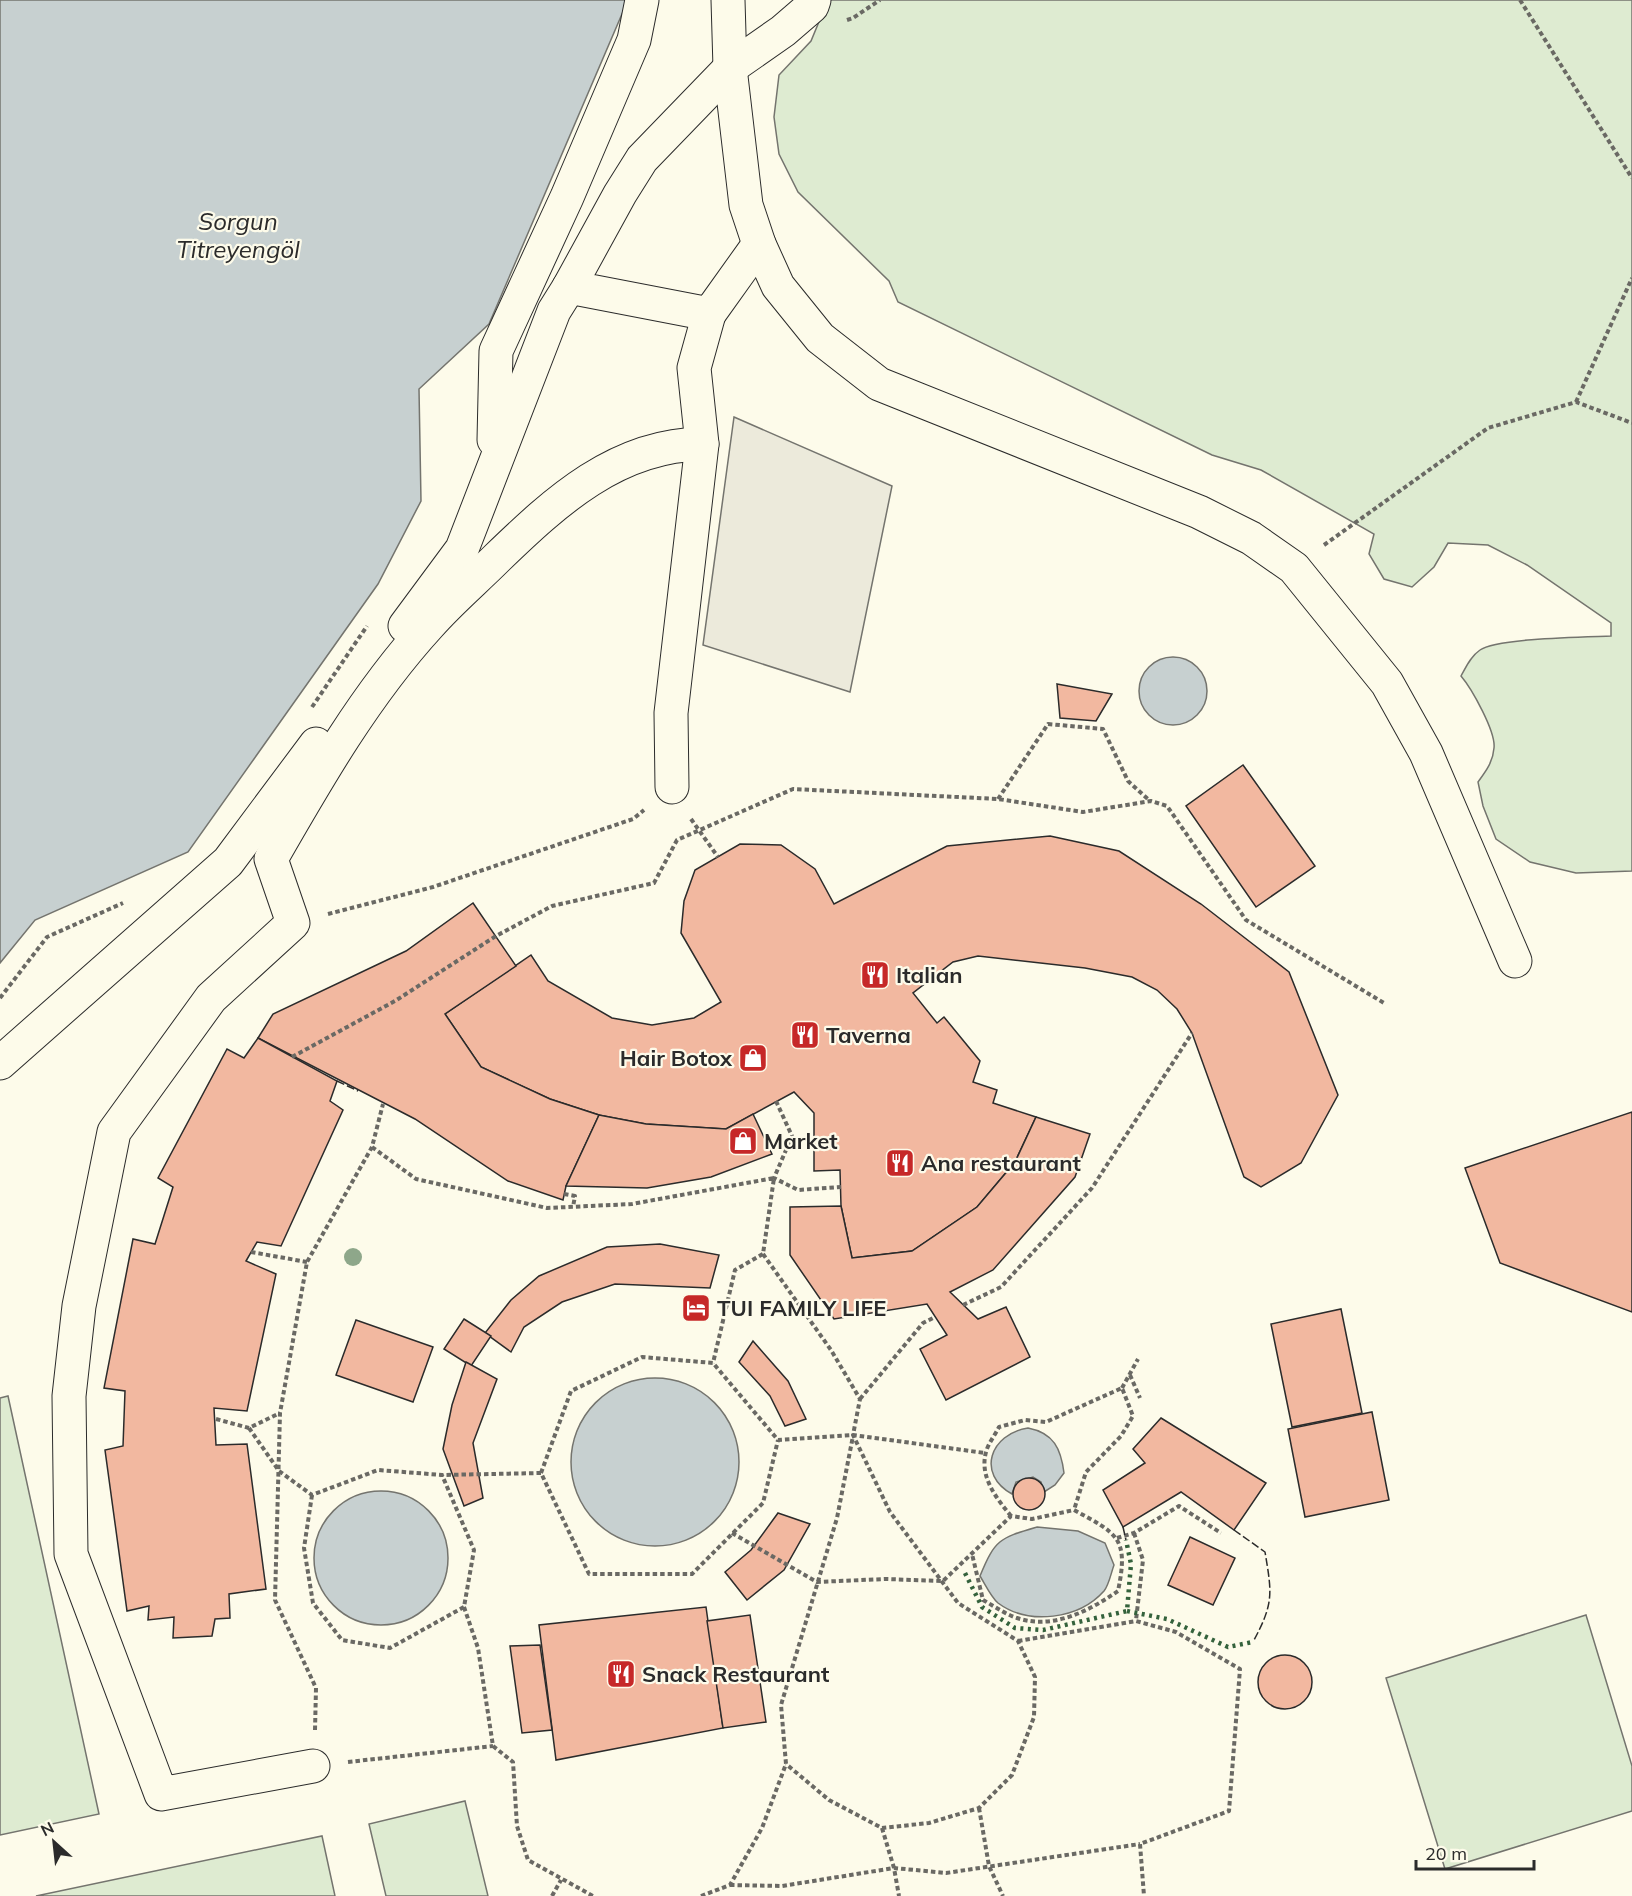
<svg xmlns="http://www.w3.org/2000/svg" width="1632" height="1896" viewBox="0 0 1632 1896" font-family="Mulish,sans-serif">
<rect width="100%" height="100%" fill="#fdfbea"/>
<g fill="#deebd1" stroke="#74746e" stroke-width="1.5">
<path d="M828,0H1632V871L1576,873L1530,862L1496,839L1483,806L1478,782C1486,771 1493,762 1494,748C1496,732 1472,689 1461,676C1466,667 1471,656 1480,650C1496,638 1587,637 1611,636V623L1527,565L1488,545L1448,543L1434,567L1412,587L1384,579L1369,554L1374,534L1261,470L1212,455L898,302L889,281L798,192L779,154L774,117L779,75L811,41Z"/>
<path d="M8,1396L99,1814L0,1835V1398Z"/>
<path d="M1586,1615L1632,1766V1811L1445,1869L1386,1678Z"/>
<path d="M465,1801L488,1896H386L369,1824Z"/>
<path d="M322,1836L335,1896H36Z"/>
</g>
<path fill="#eceadb" stroke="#74746e" stroke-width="1.5" d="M734,417L892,486L850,692L703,645Z"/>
<g fill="#c7d0d0" stroke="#74746e" stroke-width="1.5">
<path d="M0,0H628L489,324L419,389L421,501L378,584L188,852L35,920L0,963Z"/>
<circle cx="1173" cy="691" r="34"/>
<circle cx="655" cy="1462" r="84"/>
<path d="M1028,1428C1054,1433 1061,1449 1064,1473L1055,1485L1044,1492L1041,1482L1033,1477L1016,1482L1012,1494C976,1474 990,1434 1028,1428Z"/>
<circle cx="381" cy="1558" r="67"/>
<path d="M1037,1527L1078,1531L1105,1543L1114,1565C1111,1573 1109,1585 1104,1591C1079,1619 1029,1626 998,1603C991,1597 985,1584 980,1576C995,1539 1000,1538 1037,1527Z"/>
</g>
<g fill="#f2b8a0" stroke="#2b2b2b" stroke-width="1.5">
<path d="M1057,684L1112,694L1096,721L1060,718Z"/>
<path d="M1243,765L1315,866L1256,907L1186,806Z"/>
<path d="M1050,836L1119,851L1201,904L1289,972L1338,1095L1301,1163L1261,1187L1244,1177L1192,1033L1177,1009L1157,990L1132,977L1085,968L978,956L953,962L913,993L937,1023L944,1017L980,1061L973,1082L997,1090L993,1103L1036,1117L1015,1162L977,1207L912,1251L852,1258L841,1206L840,1170L814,1171V1113L794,1092L726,1129L646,1124L599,1115L550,1099L481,1067L445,1014L531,955L548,981L612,1018L652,1025L694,1018L721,1002L681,933L684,901L695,870L740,844L781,845L815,869L834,904L947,846Z"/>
<path d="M473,903L516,966L445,1014L481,1067L550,1099L599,1115L566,1186L563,1200L508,1181L415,1119L258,1038L273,1014L406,951Z"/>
<path d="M258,1038L337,1081L330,1101L343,1110L281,1246L257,1242L246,1261L276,1274L247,1411L214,1408L216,1445L247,1444L266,1589L229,1594L230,1618L215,1619L212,1636L173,1638L174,1617L148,1620L149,1606L127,1611L105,1450L123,1446L125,1391L104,1388L133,1239L155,1244L173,1187L158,1178L227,1049L244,1058Z"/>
<path d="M1632,1112V1312L1500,1263L1465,1168Z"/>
<path d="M753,1114L772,1154L711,1177L647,1188L566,1186L599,1115L646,1124L726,1129Z"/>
<path d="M1036,1117L1090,1134L1075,1177L993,1270L950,1292L978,1319L1006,1307L1030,1357L946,1400L920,1349L947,1335L927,1304L834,1319L790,1255V1207L841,1206L852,1258L912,1251L977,1207L1015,1162Z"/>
<path d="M660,1244L719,1255L710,1288L615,1284L562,1302L524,1327L511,1352L485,1333L511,1300L539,1276L607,1247Z"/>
<path d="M1341,1309L1362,1413L1292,1427L1271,1324Z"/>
<path d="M464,1319L491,1336L471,1366L444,1349Z"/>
<path d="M356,1320L433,1347L413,1402L336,1375Z"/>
<path d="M753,1341L788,1381L806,1419L785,1426L770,1396L739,1362Z"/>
<path d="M466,1362L497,1379L473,1443L483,1498L464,1506L443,1449L452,1405Z"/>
<path d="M1372,1412L1389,1500L1305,1517L1288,1429Z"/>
<path d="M1161,1418L1266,1483L1234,1530L1181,1492L1123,1527L1103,1490L1145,1463L1133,1449Z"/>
<circle cx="1029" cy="1494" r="16"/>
<path d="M778,1513L810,1524L784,1570L747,1600L725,1572L751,1550Z"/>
<path d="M1190,1537L1235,1558L1213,1605L1168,1585Z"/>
<path d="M706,1607L723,1728L556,1760L539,1625Z"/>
<path d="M750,1615L766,1722L723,1728L707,1621Z"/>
<path d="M540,1645L552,1730L522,1733L510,1646Z"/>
<circle cx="1285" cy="1682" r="27"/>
</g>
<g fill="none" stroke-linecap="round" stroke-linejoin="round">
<g stroke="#2b2b2b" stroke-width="35">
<g id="minor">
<path d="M728,0L730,68L746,205L759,244L778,286L820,338L879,384L1199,512L1251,538L1294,568L1387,683L1426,753L1515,961"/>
<path d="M759,244L709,314L569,287L620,194L642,159L730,68L783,31L812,6L814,0"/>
<path d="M494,440L496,351L567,197L634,40L642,0"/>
<path d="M405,626L462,549L554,311L569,287"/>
<path d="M672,787L671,713L702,444L694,368L709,314"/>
<path d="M0,1063L228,862L316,744"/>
<path d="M313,1766L161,1794L71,1554L69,1396L79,1306L114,1132L211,998L293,923L271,859C318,777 365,695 429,625C450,601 475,580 497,558C556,501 617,445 702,444"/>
</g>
</g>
<g stroke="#6a6964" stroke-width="4" stroke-dasharray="4.5 3" stroke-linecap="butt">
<path d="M1520,0L1632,178"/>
<path d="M847,20L853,18L880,0"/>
<path d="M1576,402L1632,278"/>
<path d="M1324,545L1488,428L1576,402L1632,423"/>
<path d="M312,707L367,626"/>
<path d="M998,799L1048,724L1103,729L1128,781L1150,801"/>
<path d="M691,819L718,857"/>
<path d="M328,914L433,887L633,819L644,810"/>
<path d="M0,998L47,937L123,903"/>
<path d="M292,1057L395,1001L496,936L552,906L654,883L677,840L793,789L998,799L1083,812L1151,801L1167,806L1246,920L1384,1003"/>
<path d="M776,1101L792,1136L774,1178L798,1190L841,1187"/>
<path d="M372,1147L416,1179L547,1208L632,1204L774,1178L763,1254L735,1270L713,1363"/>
<path d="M564,1194L575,1196L573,1207"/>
<path d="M251,1252L307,1262"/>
<path d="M763,1254L831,1350L860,1399L853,1435L890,1512L958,1603L1018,1641L1035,1677L1034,1717L1012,1775L979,1808L929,1823L882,1828L829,1800L786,1764"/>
<path d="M963,1305L1001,1287L1092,1188L1192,1033"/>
<path d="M1130,1375L1140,1398"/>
<path d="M1122,1388L1138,1359"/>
<path d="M860,1399L923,1323L935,1317"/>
<path d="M216,1419L249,1428L280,1413"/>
<path d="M249,1428L279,1471L312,1495L378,1470L442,1475L541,1473L589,1574H692L763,1503L778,1440"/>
<path d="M541,1473L571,1391L642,1357L713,1363L778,1440L853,1435L985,1453"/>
<path d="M312,1495L304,1548L313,1603L342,1640L390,1648L464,1607L474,1550L442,1475"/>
<path d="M1011,1516C997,1499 979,1477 986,1452C988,1444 995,1435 999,1427L1025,1420L1046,1422L1122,1388L1133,1416L1121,1436L1086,1472L1074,1510"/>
<path d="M732,1533L817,1582L885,1579L943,1581L1011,1516L1032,1519L1074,1510C1118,1534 1129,1538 1118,1591C1089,1611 1053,1630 1017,1618C1005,1614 994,1606 983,1600L972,1554"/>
<path d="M1134,1533L1143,1560L1136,1620"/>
<path d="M1117,1538L1134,1533L1179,1506L1221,1533"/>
<path d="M464,1607L478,1648L493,1746L513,1762L517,1826L528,1860L593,1896"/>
<path d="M1018,1641L1136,1621L1176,1632L1240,1669L1229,1811L1140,1844L1144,1896"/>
<path d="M315,1730L316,1688L275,1600L280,1413L307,1262L372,1147L383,1104"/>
<path d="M348,1762L493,1746"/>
<path d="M979,1808L989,1866L1003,1896"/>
<path d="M882,1828L894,1868L899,1896"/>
<path d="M730,1885L782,1886L894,1868L946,1873L1140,1844"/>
<path d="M552,1896L561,1880"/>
<path d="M701,1896L730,1885L762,1828L786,1764L781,1705L837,1518L853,1436"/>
</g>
<use href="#minor" stroke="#fdfbea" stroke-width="33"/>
<g stroke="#34623c" stroke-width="4.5" stroke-dasharray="3 4.5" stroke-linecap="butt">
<path d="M965,1573L982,1607L1015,1628L1043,1630L1127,1611L1131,1564L1126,1540"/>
<path d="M1127,1611L1167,1619L1228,1647L1253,1642"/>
</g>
<g stroke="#2b2b2b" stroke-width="1.5" stroke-dasharray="8 3" stroke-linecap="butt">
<path d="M337,1081L358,1091"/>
<path d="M1123,1527L1126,1540"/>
<path d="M1234,1530L1265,1552C1272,1594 1274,1603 1253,1642"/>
</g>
</g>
<circle fill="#8ea78a" cx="353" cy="1257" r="9"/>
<defs>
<g id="restaurant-square" transform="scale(1.5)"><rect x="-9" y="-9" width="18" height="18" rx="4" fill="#c62828" stroke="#fdfbea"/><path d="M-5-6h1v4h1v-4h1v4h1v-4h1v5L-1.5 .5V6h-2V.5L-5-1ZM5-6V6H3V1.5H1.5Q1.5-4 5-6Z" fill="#fff"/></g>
<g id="shop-square" transform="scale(1.5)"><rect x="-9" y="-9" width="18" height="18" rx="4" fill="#c62828" stroke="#fdfbea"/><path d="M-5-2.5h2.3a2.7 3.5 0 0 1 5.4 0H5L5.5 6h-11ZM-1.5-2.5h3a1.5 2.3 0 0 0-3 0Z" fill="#fff"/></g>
<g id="hotel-square" transform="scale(1.5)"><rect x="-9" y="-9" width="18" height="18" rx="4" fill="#c62828" stroke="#fdfbea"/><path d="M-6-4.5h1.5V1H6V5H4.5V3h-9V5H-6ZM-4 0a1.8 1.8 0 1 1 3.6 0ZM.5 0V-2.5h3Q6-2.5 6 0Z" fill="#fff"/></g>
</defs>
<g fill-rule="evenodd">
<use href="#restaurant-square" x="875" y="975"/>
<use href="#restaurant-square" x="805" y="1035"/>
<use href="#shop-square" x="753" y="1058"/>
<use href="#shop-square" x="743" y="1141"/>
<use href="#restaurant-square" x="900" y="1163"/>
<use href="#hotel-square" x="696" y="1308"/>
<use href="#restaurant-square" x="621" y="1674"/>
</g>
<g text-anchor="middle" stroke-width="4.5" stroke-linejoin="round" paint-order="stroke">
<g font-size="22" font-weight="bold" fill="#2b2b2b" stroke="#fdfbea" text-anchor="start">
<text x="896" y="983">Italian</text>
<text x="826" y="1043">Taverna</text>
<text x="732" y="1066" text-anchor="end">Hair Botox</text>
<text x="764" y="1149">Market</text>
<text x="921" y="1171">Ana restaurant</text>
<text x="717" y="1316">TUI FAMILY LIFE</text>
<text x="642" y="1682">Snack Restaurant</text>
</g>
<g font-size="24" font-style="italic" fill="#2b2b2b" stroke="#fdfbea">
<text x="238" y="230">Sorgun<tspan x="238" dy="28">Titreyengöl</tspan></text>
</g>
</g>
<g transform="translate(54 1842) rotate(333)" stroke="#fdfbea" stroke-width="4.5" paint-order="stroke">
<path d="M0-4.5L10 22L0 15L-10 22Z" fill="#2b2b2b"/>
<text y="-9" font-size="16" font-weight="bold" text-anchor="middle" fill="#2b2b2b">N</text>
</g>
<path d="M1416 1860v9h118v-9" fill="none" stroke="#2b2b2b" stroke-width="3"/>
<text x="1425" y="1860" font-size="18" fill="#2b2b2b" stroke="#fdfbea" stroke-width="4.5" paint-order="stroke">20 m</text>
</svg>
